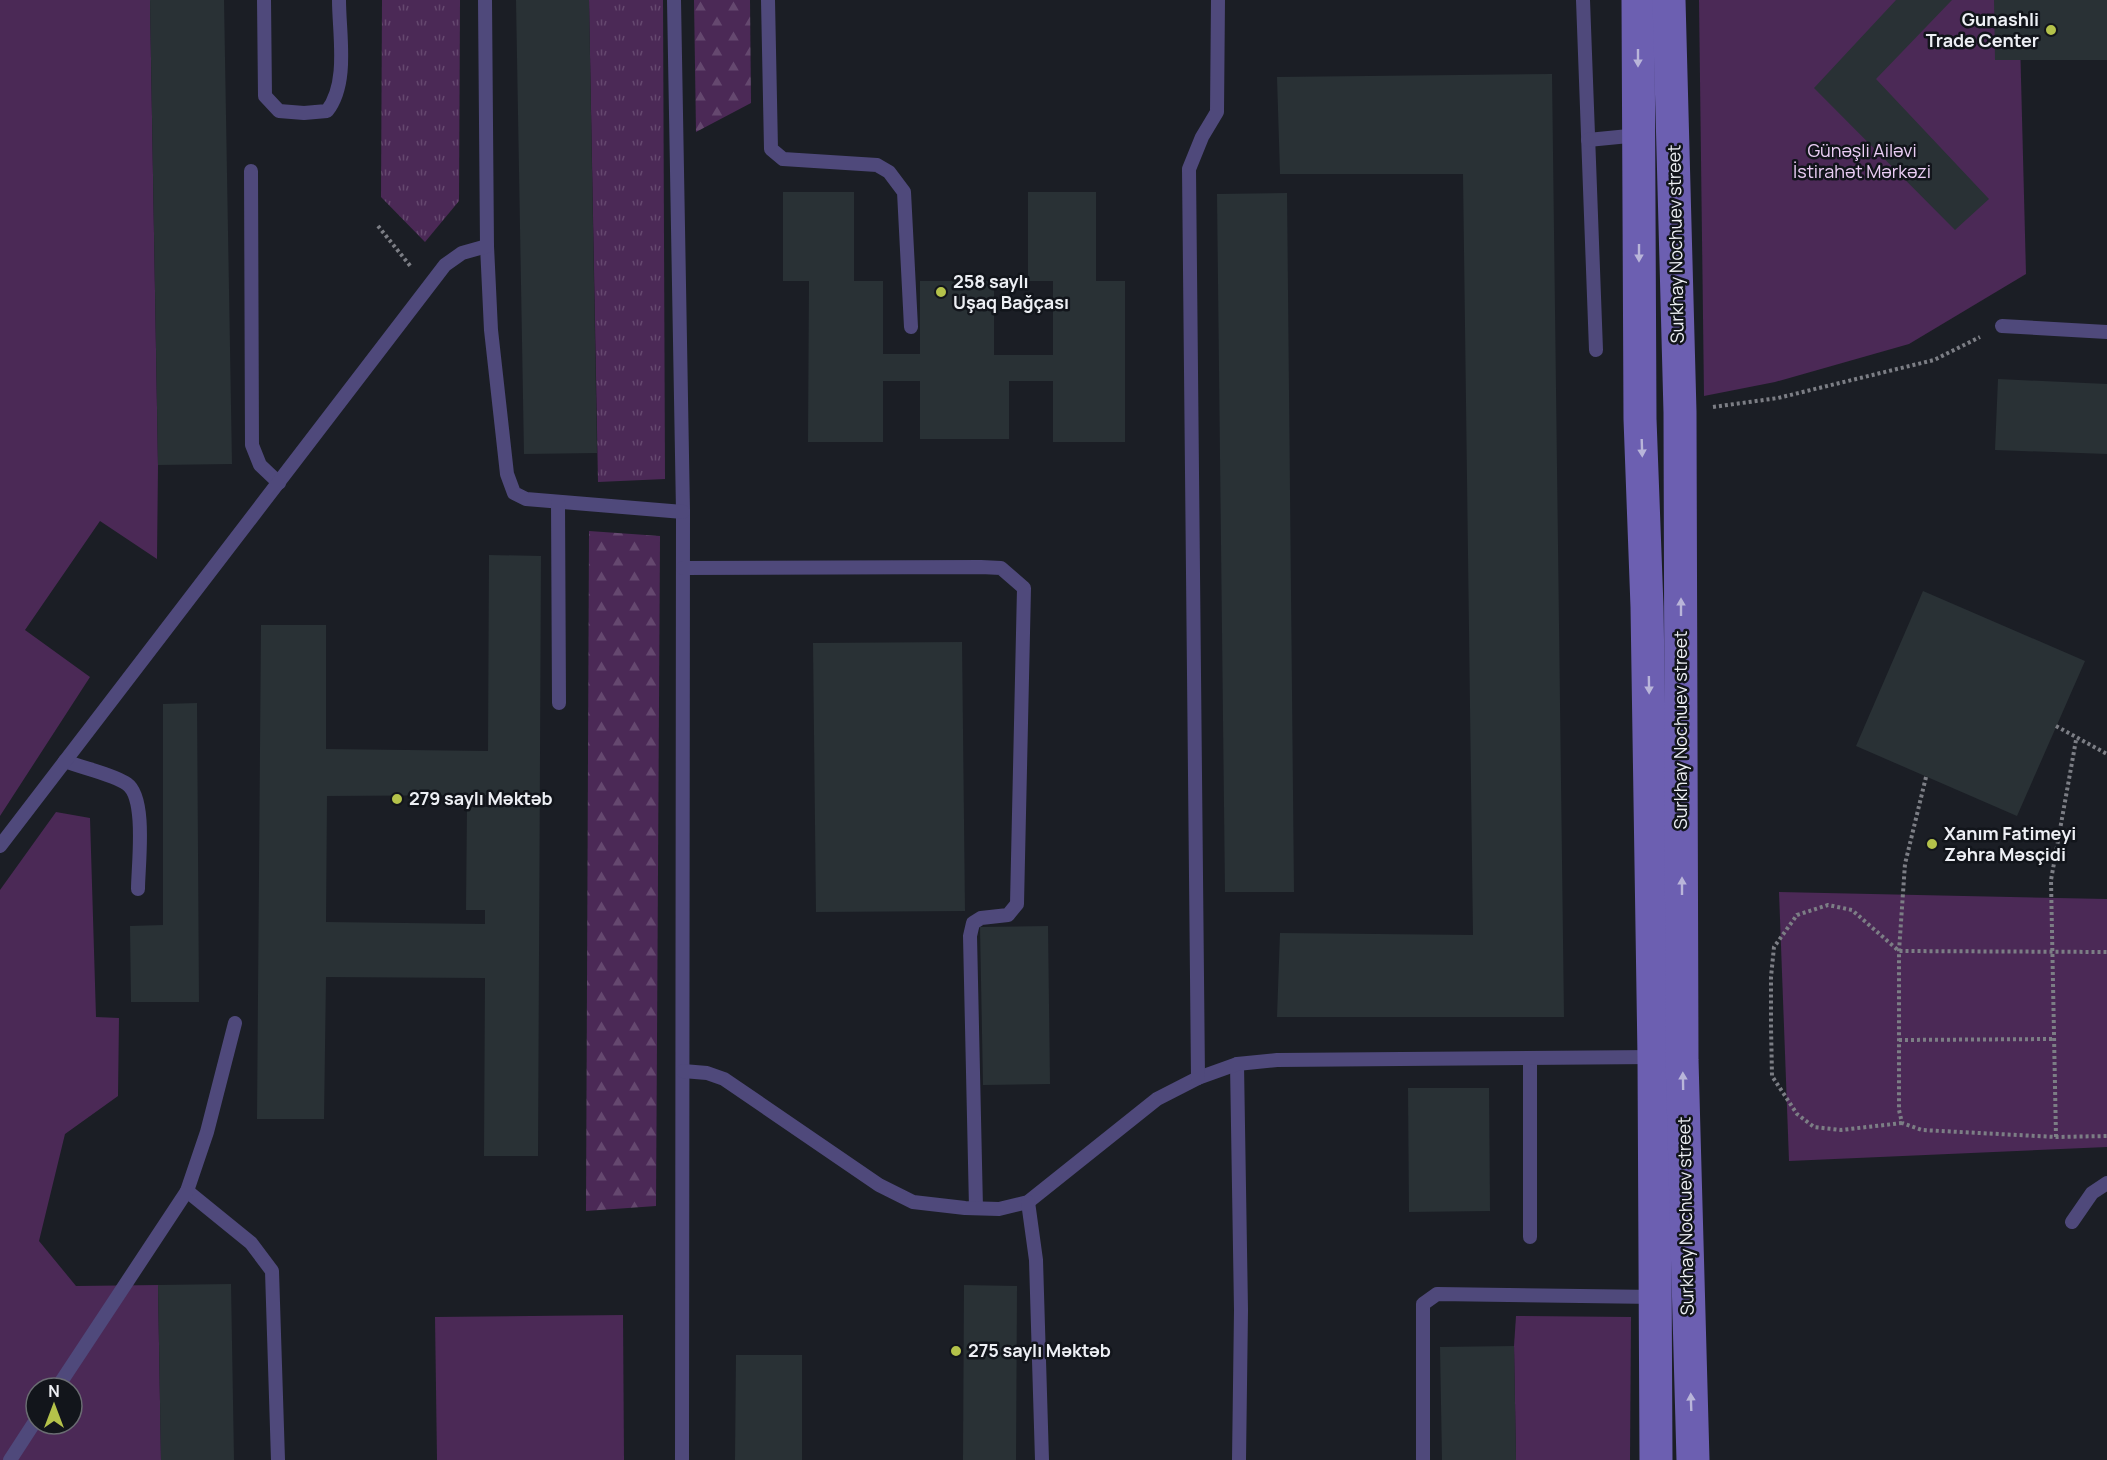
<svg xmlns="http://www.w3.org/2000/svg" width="2107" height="1460" viewBox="0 0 2107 1460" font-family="Manrope,sans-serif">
<defs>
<pattern id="grass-tufts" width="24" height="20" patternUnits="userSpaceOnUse" patternTransform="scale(1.5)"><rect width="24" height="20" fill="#4b2956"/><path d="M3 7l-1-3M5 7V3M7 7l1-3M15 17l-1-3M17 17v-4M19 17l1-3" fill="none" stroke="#65486f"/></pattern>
<pattern id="forest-firs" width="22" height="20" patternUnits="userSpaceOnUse" patternTransform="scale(1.5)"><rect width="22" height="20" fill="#4b2956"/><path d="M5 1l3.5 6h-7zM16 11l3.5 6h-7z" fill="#65486f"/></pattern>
</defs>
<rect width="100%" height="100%" fill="#1b1e25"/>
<g fill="url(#grass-tufts)">
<path d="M382,0H460L459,201L425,242L381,197Z"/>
<path d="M589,0H663L665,479L598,482Z"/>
</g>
<g fill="url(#forest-firs)">
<path d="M694,0H750L751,103L696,132Z"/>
<path d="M589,531L660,536L656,1206L586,1211Z"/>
</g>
<g fill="#4b2956" fill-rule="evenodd">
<path d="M0,0H150L158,465L157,559L100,521L25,630L90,677L0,816Z"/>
<path d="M1699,0H2019L2026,274L1909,344L1775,382L1704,396Z"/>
<path d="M56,812L90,818L96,1017L119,1018L118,1096L65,1134L39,1241L76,1286L158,1285L161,1460H0V890ZM36,1388H72V1424H36Z"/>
<path d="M1779,892L2107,899V1147L1789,1161Z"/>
<path d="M623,1315L624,1460H437L435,1317Z"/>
<path d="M1516,1316L1631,1317L1630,1460H1516L1514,1346Z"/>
</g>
<g fill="#293135" fill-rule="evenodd">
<path d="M150,0H224L232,464L158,465Z"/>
<path d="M516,0H589L597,453L524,454Z"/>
<path d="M1896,0H1952L1876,79L1989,199L1955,230L1814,88Z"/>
<path d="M1994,0H2107V60H1995Z"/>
<path d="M1552,74L1564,1017H1277L1280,933L1473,935L1463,174H1280L1277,77Z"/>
<path d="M783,192H854V281H883V354H920V281H994V355H1053V281H1028V192H1096V281H1125V442H1053V381H1009V439H920V381H883V442H808L809,281H783Z"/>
<path d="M1287,193L1294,892H1225L1217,194Z"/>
<path d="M1998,379L2107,384V454L1995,450Z"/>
<path d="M489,555L541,556L538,1156H484L485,978L326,977L324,1119H257L261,625H326V749L488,751ZM487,795V807H467L466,910H485V924L326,922L327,796Z"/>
<path d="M1923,591L2085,661L2017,816L1856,746Z"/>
<path d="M962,642L965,911L816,912L813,643Z"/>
<path d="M197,703L199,1002H131L130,926L163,925V704Z"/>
<path d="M1048,926L1050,1084L983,1085L980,927Z"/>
<path d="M1408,1088H1489L1490,1211L1409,1212Z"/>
<path d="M231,1284L234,1460H161L158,1285Z"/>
<path d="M964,1285L1017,1286L1016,1460H963Z"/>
<path d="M1514,1346L1516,1460H1442L1440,1347Z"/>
<path d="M736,1355H802V1460H735Z"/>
</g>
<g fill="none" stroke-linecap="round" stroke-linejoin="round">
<g stroke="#7c7e85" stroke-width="4" stroke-dasharray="3 3" stroke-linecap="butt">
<path d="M378,226L412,268"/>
<path d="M1713,407L1778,398L1934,360L1980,337"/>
<path d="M2056,726L2107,754"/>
<path d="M1926,777L1905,864L1899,951V1110L1902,1123L1922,1130L2056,1137L2107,1136"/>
<path d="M1899,1040L2053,1039"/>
<path d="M1902,1123L1841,1130L1814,1127L1797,1114L1772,1076L1771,1027V977L1774,947L1797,915L1828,905L1852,910L1899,951L2107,952"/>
<path d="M2056,1137L2051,880L2076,740"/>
</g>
<g stroke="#4f497b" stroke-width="14">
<path d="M264,0L265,96L279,111L304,113L327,111C349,83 339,34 339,0"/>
<path d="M674,0L683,512L682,1460"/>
<path d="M768,0L771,149L783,159L877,165L889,172L904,192L911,327"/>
<path d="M1583,0L1596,350"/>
<path d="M1588,140L1639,135"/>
<path d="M251,171L252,445L260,465L279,483"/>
<path d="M487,246L491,330L507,474L514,493L526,499L683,512"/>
<path d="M2002,326L2107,332"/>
<path d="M558,502L559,703"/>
<path d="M683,568L981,567L1001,568L1024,588L1017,904L1008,915L981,918L973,923L970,936L976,1208"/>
<path d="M65,761C82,768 113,774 127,784C147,798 138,866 138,889"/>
<path d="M0,846L445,265L462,253L487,246L485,0"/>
<path d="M1530,1060V1237"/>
<path d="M1237,1064L1241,1310L1239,1460"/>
<path d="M683,1071L707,1073L724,1079L879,1185L913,1202L965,1208L999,1209L1028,1202L1157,1099L1198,1078L1237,1064L1277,1060L1654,1057"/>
<path d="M1198,1078L1189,169L1202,137L1217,112L1218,0"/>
<path d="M187,1191L251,1243L272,1271L278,1460"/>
<path d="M1028,1202L1036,1260L1042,1460"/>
<path d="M2072,1222L2092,1193L2107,1183"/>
<path d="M57,1388L187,1191L207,1132L235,1023"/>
<path d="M10,1460L36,1420"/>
<path d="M1423,1460V1304L1437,1294L1656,1297"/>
</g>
<g stroke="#6c5fb1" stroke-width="33">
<path d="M1638,0L1640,419L1647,607L1654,1057L1656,1460"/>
<path d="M1669,0L1680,412L1682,1060L1693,1460"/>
</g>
</g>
<defs><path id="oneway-solid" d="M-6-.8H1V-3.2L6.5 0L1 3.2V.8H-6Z" transform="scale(1.5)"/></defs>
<g fill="#b9b5d9">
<use href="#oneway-solid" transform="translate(1638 58) rotate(90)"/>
<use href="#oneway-solid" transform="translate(1639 253) rotate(90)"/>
<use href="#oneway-solid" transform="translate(1642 448) rotate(88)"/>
<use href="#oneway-solid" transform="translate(1681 607) rotate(-90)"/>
<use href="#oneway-solid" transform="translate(1649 685) rotate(89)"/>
<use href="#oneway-solid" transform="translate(1682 886) rotate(-90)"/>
<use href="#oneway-solid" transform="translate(1683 1081) rotate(-91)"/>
<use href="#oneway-solid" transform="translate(1691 1402) rotate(-92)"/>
</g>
<g fill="#b4c24a" stroke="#12151b" stroke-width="2">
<circle cx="2051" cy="30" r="6"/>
<circle cx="941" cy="292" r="6"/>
<circle cx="397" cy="799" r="6"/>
<circle cx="1932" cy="844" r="6"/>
<circle cx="956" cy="1351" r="6"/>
</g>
<g text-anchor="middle" stroke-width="5" stroke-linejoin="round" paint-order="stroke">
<g font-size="18" font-weight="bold" fill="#edeff4" stroke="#12151b" text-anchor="start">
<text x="2039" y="26" text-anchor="end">Gunashli<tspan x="2039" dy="21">Trade Center</tspan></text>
<text x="953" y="288">258 saylı<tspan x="953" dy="21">Uşaq Bağçası</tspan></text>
<text x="409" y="805">279 saylı Məktəb</text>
<text x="1944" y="840">Xanım Fatimeyi<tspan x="1944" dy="21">Zəhra Məsçidi</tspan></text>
<text x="968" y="1357">275 saylı Məktəb</text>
</g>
<g font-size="18" fill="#ebcef5" stroke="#12151b">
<text x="1862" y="157">Günəşli Ailəvi<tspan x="1862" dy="21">İstirahət Mərkəzi</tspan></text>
</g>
<g font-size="18" fill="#edeff4" stroke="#12151b">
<text transform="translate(1676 244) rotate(-91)" y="6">Surkhay Nochuev street</text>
<text transform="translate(1681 730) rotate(-90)" y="6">Surkhay Nochuev street</text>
<text transform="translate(1686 1216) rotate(-91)" y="6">Surkhay Nochuev street</text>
</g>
</g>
<g transform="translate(54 1406)"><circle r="28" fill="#12151b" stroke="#6a6c72" stroke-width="1.5"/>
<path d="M0-4.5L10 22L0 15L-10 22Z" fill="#b4c24a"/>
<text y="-9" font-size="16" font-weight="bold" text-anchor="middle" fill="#edeff4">N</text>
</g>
</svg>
